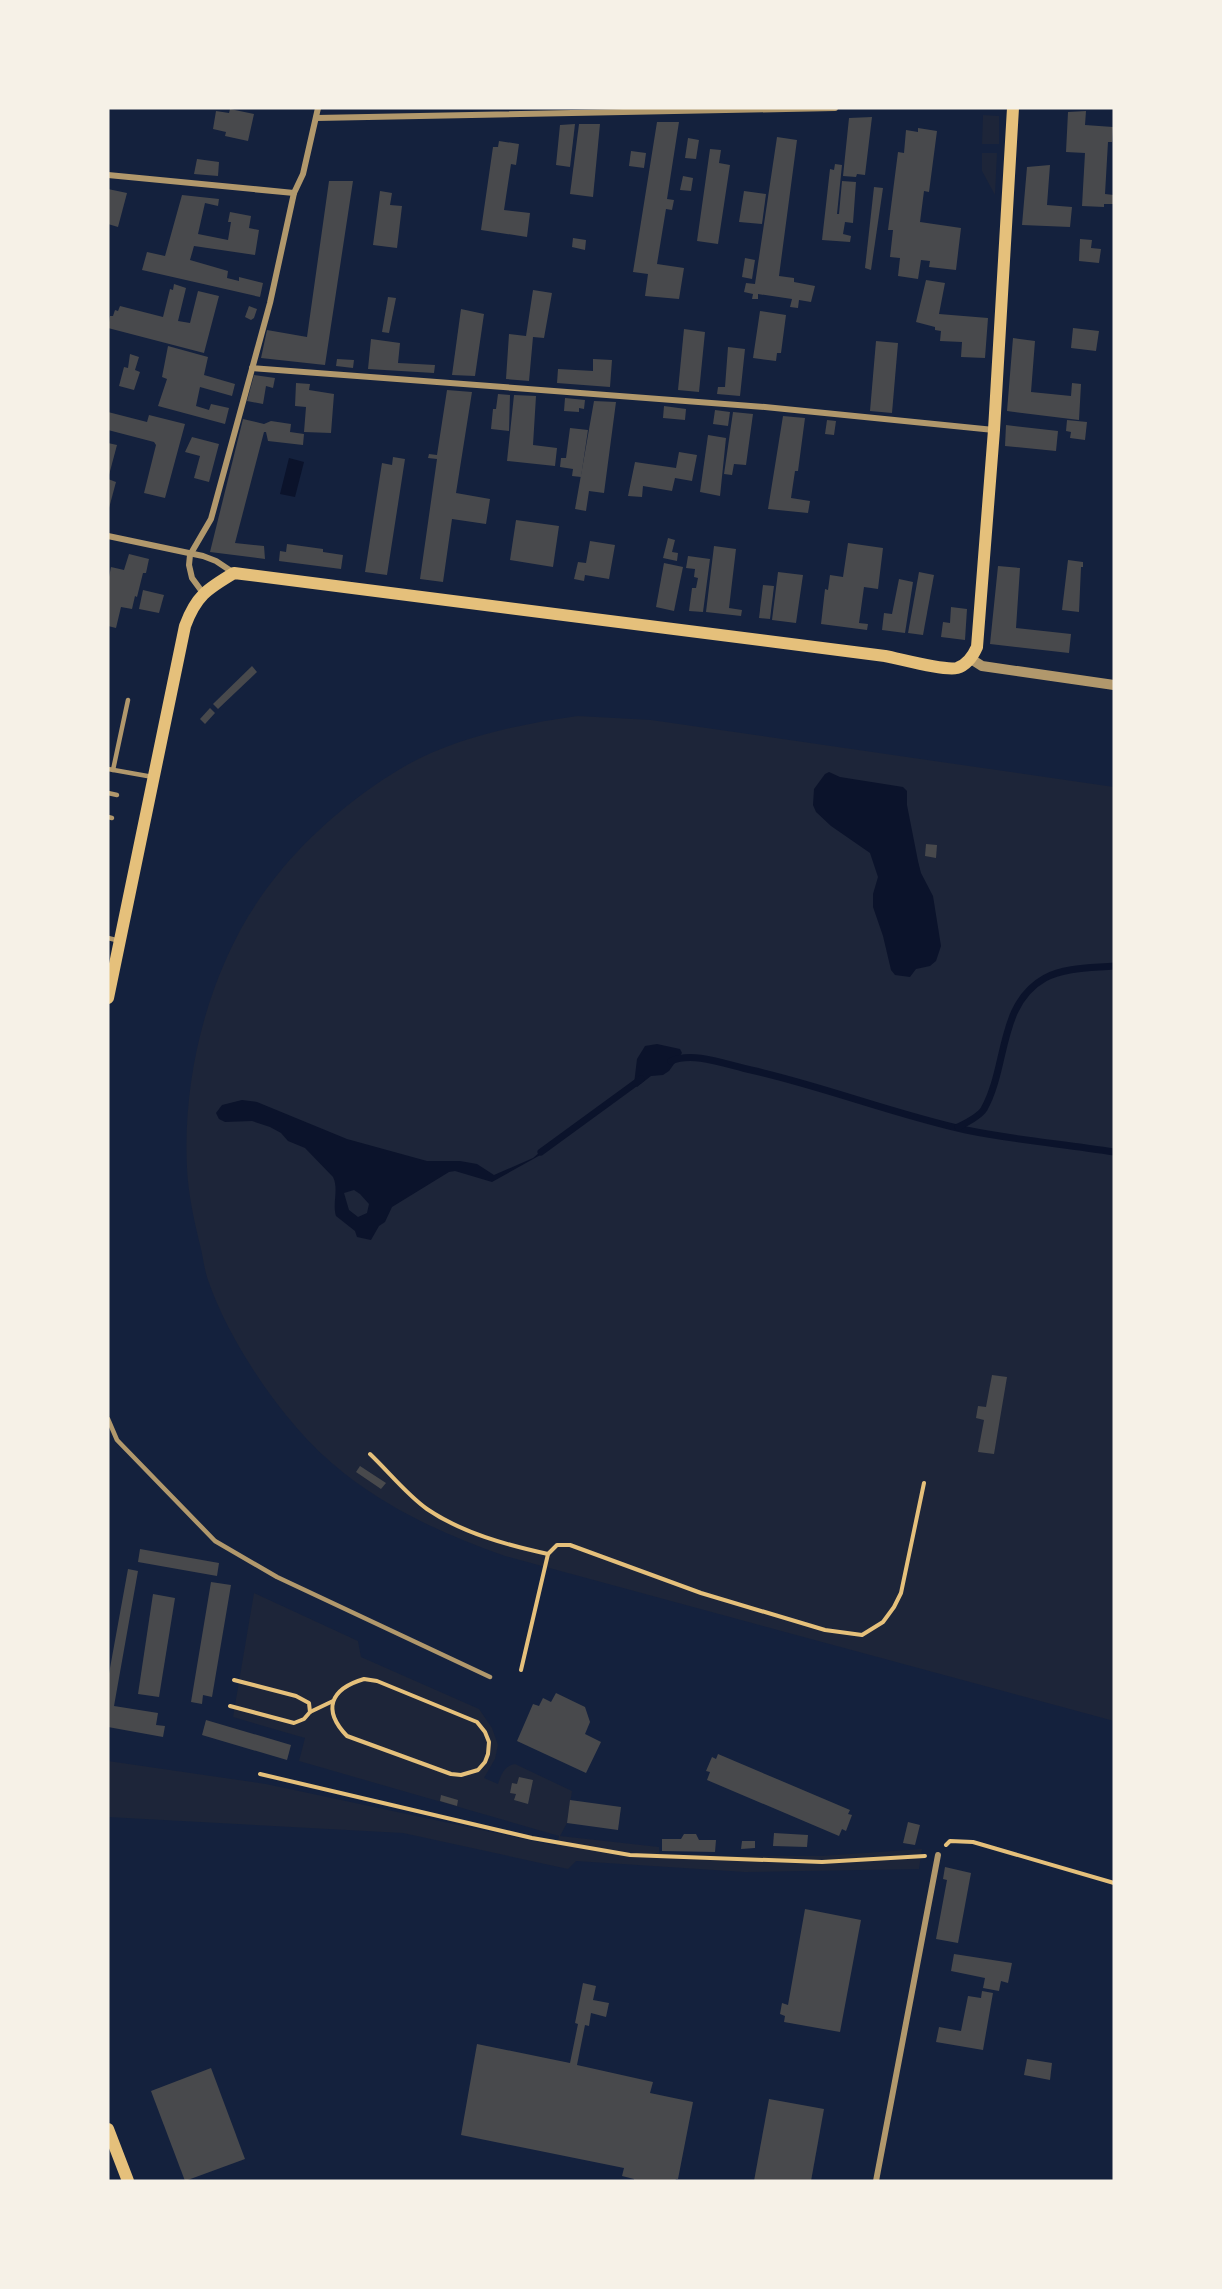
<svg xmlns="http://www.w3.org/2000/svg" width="1222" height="2289" viewBox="0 0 1222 2289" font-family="'Golos Text',sans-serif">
<rect width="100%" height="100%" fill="#14213d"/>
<g fill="#1d2539">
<path d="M983,115L999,116V144H982Z"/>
<path d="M982,153H997L995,195L982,171Z"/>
<path d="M578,716L651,720L1114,787V1721L505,1556C448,1536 394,1512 345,1474C309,1446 279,1409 254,1371C236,1343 219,1312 208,1280C204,1269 203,1256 200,1245C194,1220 188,1193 187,1168C182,1067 213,953 278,874C311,833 355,796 400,769C451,738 520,724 578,716Z"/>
<path d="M254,1593L358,1641L361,1657L479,1709L492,1728L498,1745L495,1759L484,1778L498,1784C501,1775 504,1766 515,1764L572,1791L567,1823L560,1836L659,1847V1853L727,1856H822L922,1849L919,1869L745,1872L576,1861L568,1869L403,1833L108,1817V1761L266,1784L557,1846L559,1836L299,1761L305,1738L233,1717Z"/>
</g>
<g fill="#0b132b" fill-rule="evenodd">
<path d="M289,458L304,462L295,497L280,494Z"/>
<path d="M829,772L840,777L903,787L907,791V805L918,861L921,873L933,896L941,946L936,961L930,966L916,969L910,977L895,975L891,970L883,936L873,907V894L878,877L870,853L831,826L816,812L813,805L814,789L825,774Z"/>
<path d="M657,1044L680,1049L682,1053L669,1071L663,1075L651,1076L637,1087L634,1084L637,1059L645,1046Z"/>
<path d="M242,1100L257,1102L347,1139L427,1161H460L477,1164L494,1175L533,1158L540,1152L544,1153L492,1182L455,1171L449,1172L392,1207L385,1222L379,1226L371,1240L357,1237L355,1231L336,1216C332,1204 339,1189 333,1177L305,1148L288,1141L281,1133L270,1127L252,1121L225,1122L219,1119L216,1113L222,1105ZM354,1190L360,1194L369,1204L367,1213L358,1217L349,1210L344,1193Z"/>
</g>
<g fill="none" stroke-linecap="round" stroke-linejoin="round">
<g stroke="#0b132b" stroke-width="7">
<path d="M671,1061C694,1051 727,1065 751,1070C823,1086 893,1114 966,1130C1014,1140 1065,1144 1114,1152"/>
<path d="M958,1127C966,1123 979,1117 984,1109C1008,1066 998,1004 1045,978C1065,967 1093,968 1114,966"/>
<path d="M541,1152L641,1079"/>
</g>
</g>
<g fill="#48494c">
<path d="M230,109L254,114L248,141L225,136L226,132L213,129L216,111L229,113Z"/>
<path d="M1086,111L1085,125L1113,127L1112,142H1108L1105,194L1114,195V204H1104V207L1082,206L1085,153L1066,152L1068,112Z"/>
<path d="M872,117L865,175L857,174L856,177L843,176L849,118Z"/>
<path d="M657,122H679L667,199L674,200L672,210L666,209L657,264L684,268L679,299L645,296L648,274L633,272Z"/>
<path d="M575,124L570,167L556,165L560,125Z"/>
<path d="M579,124H600L593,197L570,194Z"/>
<path d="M918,128L937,131L929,192L924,191L920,222L961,228L956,270L929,267L930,261L921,260L918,279L898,276L900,258L890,257L893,230H888L898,152L904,153L906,130L918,132Z"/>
<path d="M777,137L797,140L779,276L794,278V282L815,286L811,302L799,300L798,308L790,307L792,299L758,294V299H752L753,294L744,292L746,283L755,284Z"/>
<path d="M688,138L699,140L696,159L685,158Z"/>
<path d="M499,141L519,144L516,165L511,164L504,210L530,213L527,237L481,230L493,147H498Z"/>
<path d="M710,149L721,150L719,163L730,165L718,244L697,241Z"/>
<path d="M631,151L646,153L644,168L629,166Z"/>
<path d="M197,159L219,162L218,176L194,174Z"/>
<path d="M835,164L842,165L837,214H839L842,181L856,182L853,223L845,222L843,234L851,236L850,242L822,240L830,169L834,170Z"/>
<path d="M1050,165L1047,205L1072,207L1070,227L1022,225L1027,167Z"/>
<path d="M683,176L693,178L691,191L680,190Z"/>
<path d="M329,181H353L325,365L261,358L267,330L307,337Z"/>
<path d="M874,187L883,188L871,270L865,268Z"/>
<path d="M108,189L127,193L118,227L108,224Z"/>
<path d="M380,191L392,193L390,205L402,206L397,248L373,245Z"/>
<path d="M744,191L766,194L762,224L739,222Z"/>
<path d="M182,195L219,199L218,206L205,203L198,234L228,240L231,222H228L230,212L251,216L249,228L259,230L255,255L194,246L190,260L228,271L227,278L239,281V277L263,283L260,297L142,270L147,252L165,256Z"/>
<path d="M573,238L586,240L585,250L572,247Z"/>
<path d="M1080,239L1092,240L1091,248L1101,249L1099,263L1079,261Z"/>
<path d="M745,258L755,260L752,279L742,277Z"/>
<path d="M926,280L945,283L939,314L988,318L985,358L961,357L962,342L940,341L941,331L935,330V327L916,322Z"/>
<path d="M174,284L186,288L178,321L190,323L198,291L219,296L204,353L108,328L110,316H113L115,310L118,311L120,306L163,317L170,289L173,290Z"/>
<path d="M533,290L552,293L544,338L533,337L529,381L506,379L509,334L526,336Z"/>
<path d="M388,297L396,298L389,333L382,332Z"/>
<path d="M249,306L257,309L254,318L251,320L245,317Z"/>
<path d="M461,309L484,314L475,376L452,375Z"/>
<path d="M760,311L786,315L781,353H777L776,361L753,358Z"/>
<path d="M1073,328L1099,331L1096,351L1071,348Z"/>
<path d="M684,329L705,332L699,392L678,390Z"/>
<path d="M1013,338L1035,341L1031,392L1071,396L1072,383L1081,384L1079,420L1007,411Z"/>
<path d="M371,339L400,343L398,363L435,365L434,373L368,369Z"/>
<path d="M876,341L898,343L892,413L870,411Z"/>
<path d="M168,346L208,357L204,375L235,384L232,396L200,387L196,406L209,410L211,404L229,408L225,424L158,406L167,379L162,377Z"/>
<path d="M728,347L745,349L740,396L717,394L718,387H725Z"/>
<path d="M130,354L139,357L135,370L140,372L134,390L119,386L124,367L128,368Z"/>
<path d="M337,359L354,360L353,368L336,366Z"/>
<path d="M593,359L612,360L610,387L557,383L558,369L593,371Z"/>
<path d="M254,375L275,378L273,388L266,386L263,404L247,401Z"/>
<path d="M296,383L310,384L309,390L334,394L331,433L304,432L306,407L295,406Z"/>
<path d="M447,390L472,392L456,493L490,499L486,524L452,519L443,582L420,579L437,459L428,458L429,454L437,455Z"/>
<path d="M498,394L510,395L509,431L491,429L493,409H496Z"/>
<path d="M514,395L536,396L533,445L557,448L555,466L507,461Z"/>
<path d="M565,398L585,400L584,409L579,408V412L564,411Z"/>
<path d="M594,401L616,402L604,493L589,491L586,511L575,509Z"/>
<path d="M664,406L686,409L685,420L663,418Z"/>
<path d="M715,410L730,412L728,426L713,424Z"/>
<path d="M108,412L147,422L149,415L185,424L165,498L144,493L156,445L154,442L108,430Z"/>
<path d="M733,412L753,414L746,465L734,464L732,475L724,474Z"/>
<path d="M783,416L805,418L798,471H795L791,498L810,501L808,513L768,509Z"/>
<path d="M243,419L264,424L271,421L291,424L290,432L304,434L303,445L268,441L266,432H264L235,543L264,546L265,559L210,552Z"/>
<path d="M827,420L836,421L834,435L825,434Z"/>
<path d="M1067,420L1087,422L1085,440L1070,438L1071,432L1066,431Z"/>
<path d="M1006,425L1058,431L1056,451L1005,446Z"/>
<path d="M570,428L588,430L581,477L572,476L573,469L560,467L561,458H566Z"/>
<path d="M708,435L726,438L720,496L700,492Z"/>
<path d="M192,437L219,444L209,482L194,478L200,456L185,452Z"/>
<path d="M108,443L117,445L109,475H108Z"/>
<path d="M679,452L697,455L692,481L675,478L672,491L643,486L642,497L628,496L635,462L676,468Z"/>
<path d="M393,457L405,459L387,575L365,572L382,463L392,465Z"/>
<path d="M108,479L116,482L109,508L108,507Z"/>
<path d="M516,520L559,526L553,567L510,560Z"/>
<path d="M668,538L675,540L672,552L678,553L677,561L663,558Z"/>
<path d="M590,541L615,545L609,579L585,575L584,581L574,579L578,562L586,563Z"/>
<path d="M848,543L883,548L878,589L864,587L859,623L868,624L867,630L821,624L825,589L828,590L830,575L843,577Z"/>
<path d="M287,544L323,549V552L343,555L341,569L279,561L280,551L286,552Z"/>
<path d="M714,546L736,549L729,608L742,610L741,616L706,612Z"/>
<path d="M129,554L149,559L146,573H143L137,597L135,596L132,609L121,607L116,628L108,626V582L111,567L124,570Z"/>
<path d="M688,556L710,559L703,612L689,611L692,588H696L698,578L694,577L695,569L686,568Z"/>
<path d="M1068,560L1083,562V567H1081L1079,612L1062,610Z"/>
<path d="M664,563L683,567L674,611L656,607Z"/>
<path d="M998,566L1020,568L1016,628L1071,634L1069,653L990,644Z"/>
<path d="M778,572L803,575L796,623L772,620Z"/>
<path d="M919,572L934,575L923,635L908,633Z"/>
<path d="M899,579L913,582L905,633L882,630L884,613L892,614Z"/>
<path d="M763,585L774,586L770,619L759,618Z"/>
<path d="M143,590L164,595L159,613L139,609Z"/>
<path d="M951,607L967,609L965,640L941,637L943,622L950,623Z"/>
<path d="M252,666L257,672L218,709L213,704Z"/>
<path d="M210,708L215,713L205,724L200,719Z"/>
<path d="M926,844L937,845L936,858L925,856Z"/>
<path d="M992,1375L1007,1377L994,1454L978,1452L984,1420L976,1418L978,1406L986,1407Z"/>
<path d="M360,1466L386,1483L381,1489L356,1472Z"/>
<path d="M140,1549L219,1563L217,1576L138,1562Z"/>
<path d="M128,1569L138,1571L114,1706L158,1713L156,1725L165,1726L163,1737L108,1727V1679Z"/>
<path d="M211,1582L231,1585L212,1697L203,1695L202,1704L191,1702Z"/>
<path d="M153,1594L175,1598L159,1697L138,1694Z"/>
<path d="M556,1693L585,1707L590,1722L585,1734L601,1742L586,1773L517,1741L533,1704L539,1706L543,1698L551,1702Z"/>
<path d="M206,1720L291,1745L287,1760L202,1735Z"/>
<path d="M718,1754L850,1810L848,1814L852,1815L846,1831L842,1829L839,1836L707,1780L710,1772L706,1771L712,1757L716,1759Z"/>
<path d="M519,1777L533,1780L528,1804L514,1800L516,1794L510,1793L512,1783L517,1784Z"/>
<path d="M441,1795L458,1800L457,1806L440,1801Z"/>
<path d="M570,1800L621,1807L618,1830L567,1823Z"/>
<path d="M908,1822L920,1825L915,1845L903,1843Z"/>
<path d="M774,1833L808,1835L807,1847L773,1846Z"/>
<path d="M684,1834H696L699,1840H716L715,1852L662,1851V1839H681Z"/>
<path d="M742,1841H755V1848L741,1849Z"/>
<path d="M945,1867L971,1873L958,1943L936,1939L947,1880L943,1879Z"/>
<path d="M805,1909L861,1920L840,2032L784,2022L785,2016L780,2014L782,2003L788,2005Z"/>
<path d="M954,1954L1012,1963L1008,1983L1001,1981L999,1991L983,1988L985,1978L951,1971Z"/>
<path d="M583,1983L596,1986L593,2000L609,2003L606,2017L591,2013L589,2026L585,2025L577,2065L653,2082L650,2093L693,2102L678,2179H676L675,2181H634V2179L622,2176L624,2168L461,2135L477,2044L570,2063L578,2024L575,2023Z"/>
<path d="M982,1991L993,1993L983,2050L936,2042L939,2027L961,2031L968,1996L981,1998Z"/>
<path d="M1027,2059L1052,2063L1050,2080L1024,2075Z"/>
<path d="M211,2068L245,2159L185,2181L151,2091Z"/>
<path d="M769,2099L824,2109L811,2181H754Z"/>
</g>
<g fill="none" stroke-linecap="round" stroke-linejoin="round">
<g stroke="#e5c07b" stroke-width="4">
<path d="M370,1454C388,1471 407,1495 427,1509C462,1533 507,1545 548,1554"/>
<path d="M521,1670L548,1554L557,1545H570L701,1593L825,1630L862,1635L883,1622L894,1607L901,1593L924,1483"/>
<path d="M364,1679L377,1681L477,1722L485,1732L489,1742L488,1754L485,1762L478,1770L461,1775L451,1774L347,1736C322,1710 330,1689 364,1679Z"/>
<path d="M234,1680L296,1696L309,1703L310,1712"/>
<path d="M230,1706L294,1723L304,1719L310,1712L333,1701"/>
<path d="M260,1774L532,1838L630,1855L822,1862L925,1856"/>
<path d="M946,1845L950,1841L973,1842L1114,1883"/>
</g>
<g stroke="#b1986c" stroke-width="4.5">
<path d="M108,769L153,777"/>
<path d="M113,770L128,700"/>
<path d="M108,793L117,795"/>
<path d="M108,817L112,818"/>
<path d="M108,938L120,941"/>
<path d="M108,1419L117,1440L215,1541L277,1577L490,1677"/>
</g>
<g stroke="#b1986c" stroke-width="6">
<path d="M316,118L835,108"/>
<path d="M108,175L294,193"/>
<path d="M252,368L765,407L994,430"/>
<path d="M108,536L203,556L216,561L234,573"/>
<path d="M203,593L192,578L189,565L190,555L211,519L270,303L294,193L303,174L318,108"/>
<path d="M876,2181L938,1855"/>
</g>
<path stroke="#b1986c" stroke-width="10" d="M971,659L982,666L1114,685"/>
<g stroke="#e5c07b" stroke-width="12">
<path d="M108,998L185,626C196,596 207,589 234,573L885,656C901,659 944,671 957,668C967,665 973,656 977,647L994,430L1013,108"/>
<path d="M108,2129L128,2181"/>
</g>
</g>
<rect width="1222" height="2289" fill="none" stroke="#f6f1e7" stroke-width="219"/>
</svg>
